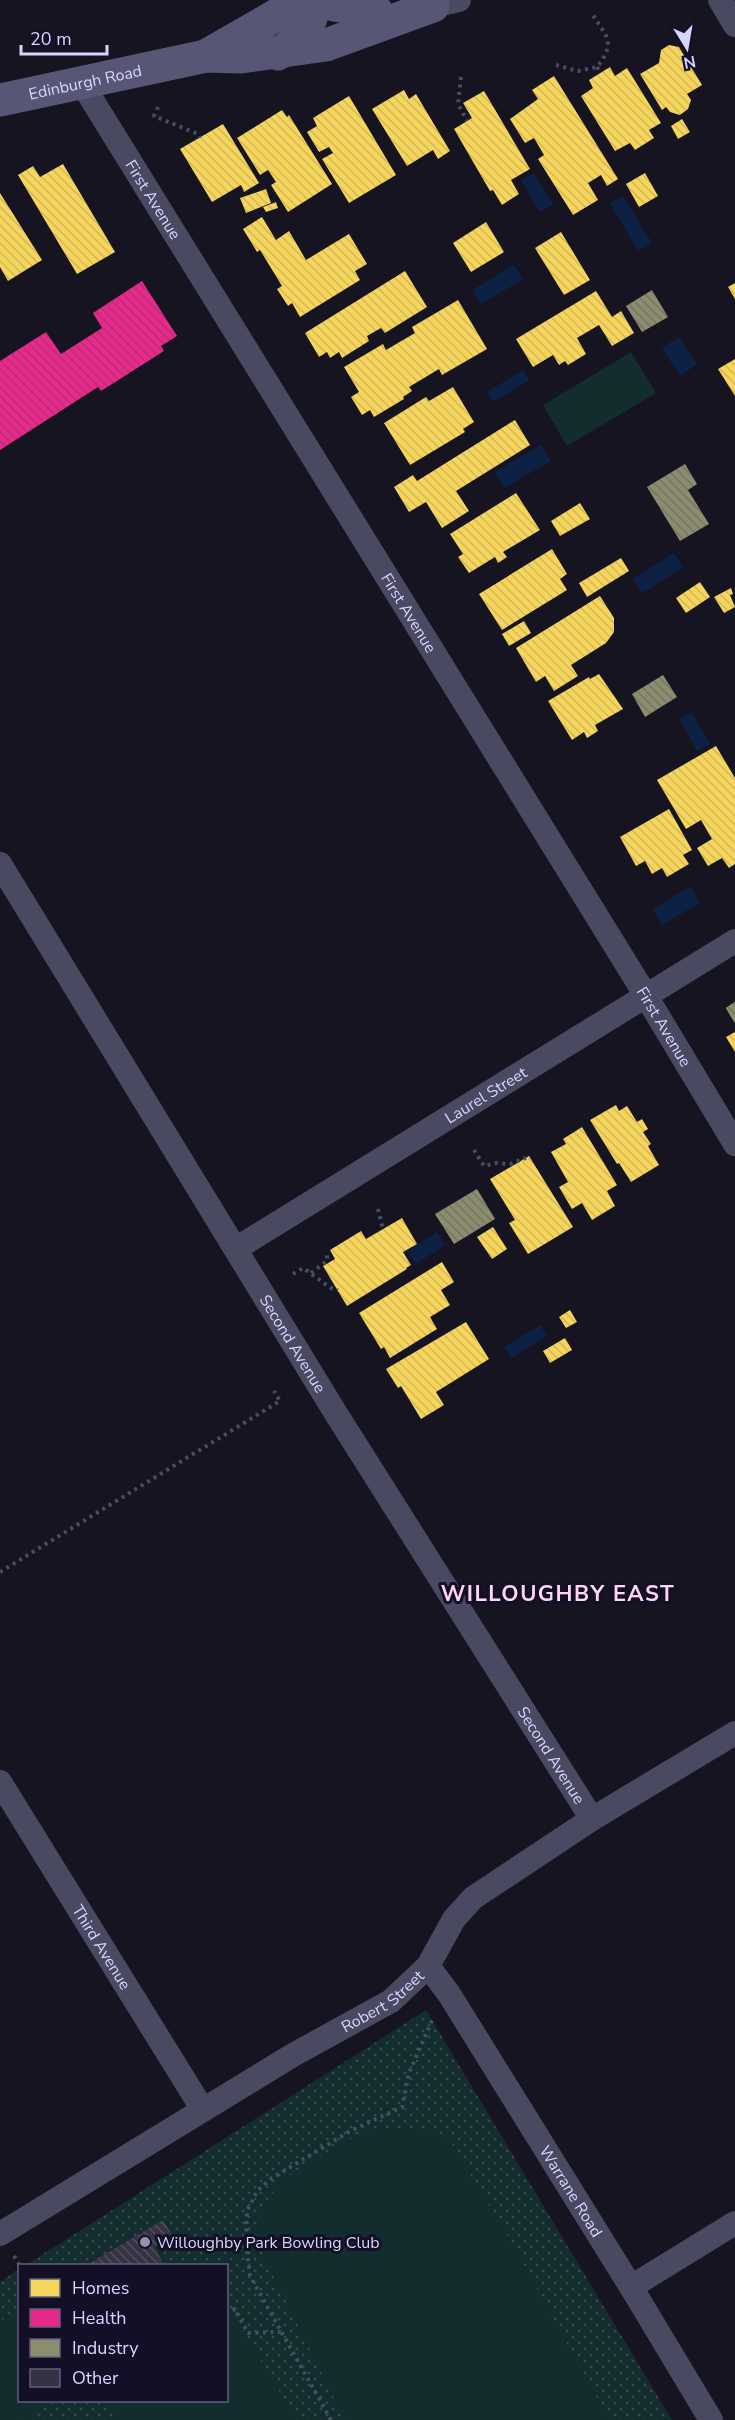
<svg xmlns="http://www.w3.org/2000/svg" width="735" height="2420" viewBox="0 0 735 2420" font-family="'Nunito Sans',sans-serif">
<defs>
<pattern id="park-dots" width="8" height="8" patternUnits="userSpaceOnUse" patternTransform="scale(1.5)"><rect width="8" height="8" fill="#132c2d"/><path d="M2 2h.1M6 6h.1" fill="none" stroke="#354a4c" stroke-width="1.8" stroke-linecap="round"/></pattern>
<pattern id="homes-back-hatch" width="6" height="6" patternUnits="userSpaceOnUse" patternTransform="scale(1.5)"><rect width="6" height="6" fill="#f6d55c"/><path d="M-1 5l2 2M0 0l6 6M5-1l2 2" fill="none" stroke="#d2b759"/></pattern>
<pattern id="health-back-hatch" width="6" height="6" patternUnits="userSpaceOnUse" patternTransform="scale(1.5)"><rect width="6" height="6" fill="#e7298a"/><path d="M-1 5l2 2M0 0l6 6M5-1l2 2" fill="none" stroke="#b53077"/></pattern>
<pattern id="industry-back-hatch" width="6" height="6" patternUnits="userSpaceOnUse" patternTransform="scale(1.5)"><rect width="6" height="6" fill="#8c8c6e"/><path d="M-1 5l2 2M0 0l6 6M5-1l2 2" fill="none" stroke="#767564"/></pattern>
<pattern id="building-back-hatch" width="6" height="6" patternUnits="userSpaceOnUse" patternTransform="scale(1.5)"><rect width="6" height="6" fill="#343243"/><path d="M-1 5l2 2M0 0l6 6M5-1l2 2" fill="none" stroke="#514f5f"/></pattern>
</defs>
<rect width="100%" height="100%" fill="#161421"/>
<path fill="url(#park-dots)" d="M426,2010L672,2420H0V2282L19,2269L20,2400H226V2266L26,2265Z"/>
<g fill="#132c2d">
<path d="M631,352L656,393L567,446L543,405Z"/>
<path d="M385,2128H417L449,2139L517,2252L609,2420H345L265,2259L257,2239L261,2211L268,2199L285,2178L359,2134Z"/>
<path d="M19,2309L20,2400L55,2401L21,2420H0V2321Z"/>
<path d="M234,2315L296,2420H116L104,2401L226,2400L227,2320Z"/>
</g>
<g fill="#0d2144">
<path d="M534,173L553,204L540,212L521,180Z"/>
<path d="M623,196L652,243L638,251L610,203Z"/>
<path d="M514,265L523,280L481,304L472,290Z"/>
<path d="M679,337L697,364L680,376L662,348Z"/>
<path d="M523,370L529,380L493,402L487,392Z"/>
<path d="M541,445L551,461L504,488L494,472Z"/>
<path d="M674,553L683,568L642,593L633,579Z"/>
<path d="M692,712L710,744L697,751L680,719Z"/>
<path d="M691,886L700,903L662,925L653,909Z"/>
<path d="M437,1232L445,1245L416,1264L407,1251Z"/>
<path d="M540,1325L547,1336L511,1358L504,1347Z"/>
</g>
<g fill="url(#homes-back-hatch)">
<path d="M669,45L679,47L702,85L687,94L691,100L688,109L680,115L670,112L666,107L662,110L640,74L659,63L661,50Z"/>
<path d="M610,67L615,76L627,68L661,123L649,130L654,138L635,150L630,143L615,151L581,96L593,88L589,80Z"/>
<path d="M554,76L618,179L607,186L601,175L588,183L598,200L573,215L538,159L544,155L534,138L525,143L510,119L538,99L532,90Z"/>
<path d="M404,90L409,99L416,94L450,151L438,159L433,150L407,166L372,109Z"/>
<path d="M484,91L530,169L511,180L519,194L502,205L493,190L490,191L454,129L472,118L463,103Z"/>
<path d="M349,96L396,175L349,203L322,159L333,153L329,147L319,152L307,132L317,126L313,118Z"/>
<path d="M282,110L287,117L289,115L332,184L288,212L271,185L276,182L268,170L260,175L237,138Z"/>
<path d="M682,119L690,132L678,139L671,126Z"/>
<path d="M223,124L259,183L244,192L241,185L212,202L180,149Z"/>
<path d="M63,164L115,252L77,274L18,175L33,166L40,177Z"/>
<path d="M645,173L658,196L639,207L626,184Z"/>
<path d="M266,189L271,203L246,213L240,198Z"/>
<path d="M0,193L42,260L8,281L0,267Z"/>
<path d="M276,202L278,208L266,212L263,207Z"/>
<path d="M262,217L276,240L289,231L306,260L349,234L367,264L355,271L360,280L300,317L292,303L288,306L277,289L282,286L260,250L257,252L243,229Z"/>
<path d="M486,222L504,252L471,272L453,243Z"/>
<path d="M561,232L590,280L564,295L535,248Z"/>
<path d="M405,271L427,307L385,333L381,328L367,336L369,341L342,358L339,352L330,358L327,352L319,357L305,333Z"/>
<path d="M735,283V299L728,287Z"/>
<path d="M596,291L612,317L621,311L634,333L612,346L599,325L577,338L586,354L568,365L565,361L559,365L553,355L533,367L516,339Z"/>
<path d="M458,300L487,349L442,375L439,369L409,387L412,391L403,397L404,399L374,417L370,410L362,415L351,397L359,392L344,367L383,344L386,350L415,333L412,327Z"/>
<path d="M735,359V396L718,369Z"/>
<path d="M453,387L474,422L463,429L465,432L410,465L384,423L426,397L429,401Z"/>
<path d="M515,420L530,445L456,491L469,511L442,528L426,502L409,512L394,487L413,475L417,481Z"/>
<path d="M516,493L540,530L503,552L507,557L498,563L495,557L469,573L458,557L463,554L450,534Z"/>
<path d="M580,503L590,519L560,536L551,521Z"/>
<path d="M552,549L567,574L560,579L567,590L502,630L479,594Z"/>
<path d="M621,558L629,571L587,597L579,583Z"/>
<path d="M700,582L710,597L686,613L676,598Z"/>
<path d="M731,588L733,594L730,595L735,607L724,613L714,597Z"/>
<path d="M600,596L614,618V632L606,643L571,665L578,676L554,691L545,676L536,682L516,648Z"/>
<path d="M524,621L531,633L509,646L502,634Z"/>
<path d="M599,674L623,709L595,725L598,731L587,738L584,732L572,740L548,701L589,677L590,679Z"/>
<path d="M716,746L735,778V864L729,868L722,858L708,866L697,848L712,839L701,820L686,829L657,780Z"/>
<path d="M669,809L692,850L683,855L689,864L667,877L662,868L652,874L645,861L636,866L620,837Z"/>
<path d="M735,1002V1023L726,1008Z"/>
<path d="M735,1032V1052L726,1037Z"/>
<path d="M616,1105L619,1111L627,1106L637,1122L642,1119L648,1129L643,1132L651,1144L648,1146L659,1165L631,1182L619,1163L617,1164L590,1120Z"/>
<path d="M582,1127L617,1185L607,1191L615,1206L592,1220L582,1203L572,1209L559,1187L568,1182L551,1152L566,1144L563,1139Z"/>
<path d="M529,1156L573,1227L528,1254L509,1223L515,1220L490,1179Z"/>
<path d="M402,1218L417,1244L403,1252L411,1265L406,1268L407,1269L347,1306L323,1266L335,1259L330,1250L361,1231L366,1239Z"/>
<path d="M493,1227L507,1249L492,1259L477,1237Z"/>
<path d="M442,1262L454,1282L441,1290L450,1305L430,1317L437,1329L390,1358L384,1347L381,1349L359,1313Z"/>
<path d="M570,1310L577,1322L566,1328L559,1317Z"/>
<path d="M466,1322L489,1359L436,1392L444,1405L421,1419L401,1386L398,1388L386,1369Z"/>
<path d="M565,1338L572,1350L550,1363L543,1351Z"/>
</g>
<path fill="url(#health-back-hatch)" d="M142,281L177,336L161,346L164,351L101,391L98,387L0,450V361L46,332L61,354L102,328L93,313Z"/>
<g fill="url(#industry-back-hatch)">
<path d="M652,290L668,317L642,332L626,306Z"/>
<path d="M685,464L697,484L688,490L709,524L680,541L647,487Z"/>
<path d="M663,675L677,697L645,717L632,694Z"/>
<path d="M735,1002V1023L726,1008Z"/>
<path d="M477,1189L495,1219L454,1244L435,1214Z"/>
</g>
<path fill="url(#building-back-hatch)" d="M163,2220L173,2236L154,2247L165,2266H85Z"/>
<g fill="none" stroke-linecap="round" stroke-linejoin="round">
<g stroke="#44505f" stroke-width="4" stroke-dasharray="3 4.5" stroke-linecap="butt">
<path d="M556,65L578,71L597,67C617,41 606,37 591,12"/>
<path d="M597,67L600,73"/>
<path d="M461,77L458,104L467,121"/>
<path d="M158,107L154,116L198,134L200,138"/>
<path d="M474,1150L484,1166L496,1163L510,1164L526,1158"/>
<path d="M378,1209L383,1229"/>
<path d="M311,1273L327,1261V1252"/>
<path d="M293,1274L303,1268L331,1288L338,1290"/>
<path d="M0,1572L280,1401L274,1391"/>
<path d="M14,2256L20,2266"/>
<path d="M226,2314L235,2309L248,2333L282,2332"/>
<path d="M331,2420L250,2276L246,2243L247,2211L257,2191L272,2178L352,2130L402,2107L409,2073L433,2018"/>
</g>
<g stroke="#4a4962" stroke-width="24">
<path d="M720,0L735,25"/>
<path d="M433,6L459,0"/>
<path id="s1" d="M81,82L640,986L735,1144"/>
<path id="s2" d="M0,864L335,1412L592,1819"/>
<path id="s3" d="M237,1248L735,941"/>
<path id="s4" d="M0,1782L203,2110"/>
<path id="s5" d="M428,1966L449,1994L631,2287L711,2420"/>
<path id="s6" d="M0,2234L293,2055L391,2001L428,1966L454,1919L473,1898L592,1819L735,1733"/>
<path d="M631,2287L735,2223"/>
</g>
<g stroke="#575674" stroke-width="33">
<path d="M328,0L334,5L377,12"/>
<path d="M278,54C297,41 316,25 313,0"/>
<path d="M207,55L282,12L294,0"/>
<path id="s7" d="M0,100L206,56L241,57L326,45L433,6"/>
</g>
</g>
<circle fill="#9591b1" stroke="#130f26" stroke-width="2" cx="145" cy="2242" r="6"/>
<g text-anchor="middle" stroke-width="6" stroke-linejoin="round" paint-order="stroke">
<g font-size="16" fill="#d9d4ff" stroke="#130f26">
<text dy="6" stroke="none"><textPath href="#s7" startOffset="87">Edinburgh Road</textPath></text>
<text dy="6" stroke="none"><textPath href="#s1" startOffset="138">First Avenue</textPath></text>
<text dy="6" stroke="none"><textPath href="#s1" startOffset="624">First Avenue</textPath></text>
<text dy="6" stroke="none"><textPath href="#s1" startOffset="1110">First Avenue</textPath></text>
<text dy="6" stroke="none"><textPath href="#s3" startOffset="292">Laurel Street</textPath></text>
<text dy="6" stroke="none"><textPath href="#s2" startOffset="562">Second Avenue</textPath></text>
<text dy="6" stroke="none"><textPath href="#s2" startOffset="1048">Second Avenue</textPath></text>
<text dy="6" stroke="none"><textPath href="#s4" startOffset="194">Third Avenue</textPath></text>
<text dy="6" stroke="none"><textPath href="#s6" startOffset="448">Robert Street</textPath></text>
<text dy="6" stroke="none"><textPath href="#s5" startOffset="267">Warrane Road</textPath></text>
</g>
<g font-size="16" fill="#d9d4ff" stroke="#130f26" text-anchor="start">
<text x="157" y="2248">Willoughby Park Bowling Club</text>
</g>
<g font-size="22" font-weight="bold" letter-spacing="1.5" fill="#ffd6f0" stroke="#130f26">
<text x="558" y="1601">WILLOUGHBY EAST</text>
</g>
</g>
<rect x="18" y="2264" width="210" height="138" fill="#130f26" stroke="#625e7d" stroke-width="1.5"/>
<rect x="30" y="2279" width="30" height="18" fill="#f6d55c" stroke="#625e7d" stroke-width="1.5"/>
<text x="72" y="2294" font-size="18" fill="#d9d4ff">Homes</text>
<rect x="30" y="2309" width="30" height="18" fill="#e7298a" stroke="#625e7d" stroke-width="1.5"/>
<text x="72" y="2324" font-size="18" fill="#d9d4ff">Health</text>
<rect x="30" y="2339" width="30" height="18" fill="#8c8c6e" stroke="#625e7d" stroke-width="1.5"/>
<text x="72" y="2354" font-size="18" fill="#d9d4ff">Industry</text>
<rect x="30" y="2369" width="30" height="18" fill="#343243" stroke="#625e7d" stroke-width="1.5"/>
<text x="72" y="2384" font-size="18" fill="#d9d4ff">Other</text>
<g transform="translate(687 48) rotate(169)" stroke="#130f26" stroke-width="4.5" paint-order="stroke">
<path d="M0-4.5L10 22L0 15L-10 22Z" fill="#d9d4ff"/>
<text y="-9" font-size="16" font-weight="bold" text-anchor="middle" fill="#d9d4ff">N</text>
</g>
<path d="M21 45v9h86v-9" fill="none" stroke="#d9d4ff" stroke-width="3"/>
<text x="30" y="45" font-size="18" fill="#d9d4ff" stroke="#130f26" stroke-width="4.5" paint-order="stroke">20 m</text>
</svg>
